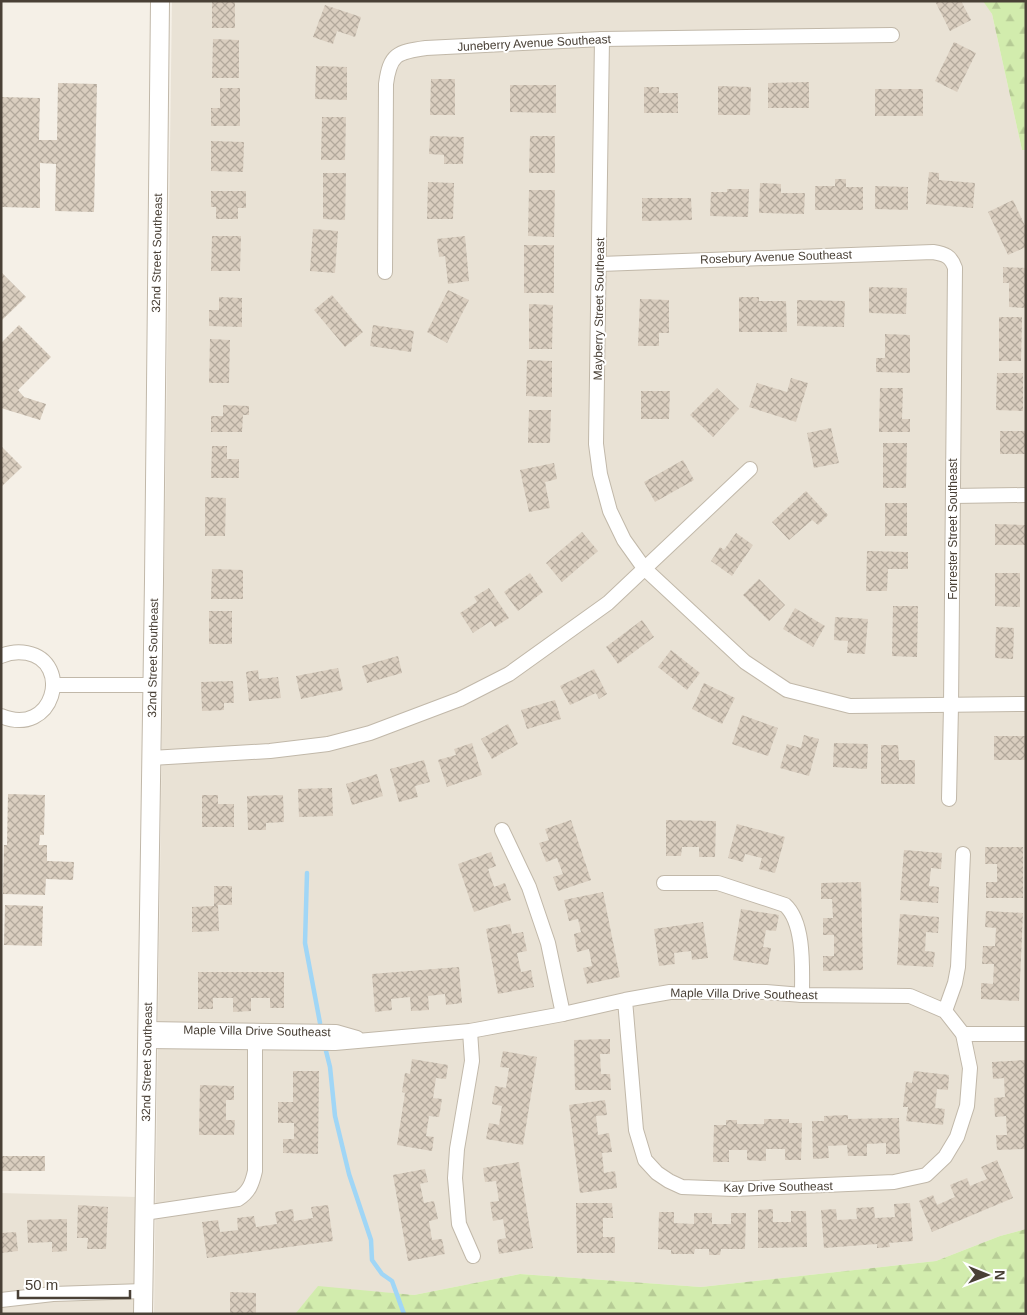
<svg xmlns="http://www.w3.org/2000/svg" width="1027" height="1315" viewBox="0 0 1027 1315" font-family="Helvetica,sans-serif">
<defs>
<pattern id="forest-firs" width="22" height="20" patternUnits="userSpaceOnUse" patternTransform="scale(1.25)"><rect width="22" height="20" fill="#d2ecad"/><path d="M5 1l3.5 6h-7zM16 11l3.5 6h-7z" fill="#b6cb95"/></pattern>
<pattern id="building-cross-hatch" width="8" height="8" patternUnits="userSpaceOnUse" patternTransform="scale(1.25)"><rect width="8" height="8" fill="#dacebf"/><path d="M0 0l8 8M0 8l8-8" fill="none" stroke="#b3a99c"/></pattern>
</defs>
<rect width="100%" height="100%" fill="#f5f0e7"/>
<g fill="#e9e2d5">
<path d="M172,1H985L992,14L1022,150H1026V1229L1000,1236L936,1261L701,1287L520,1274L414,1295L318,1287L295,1314H154Z"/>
<path d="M1,1193L137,1197L134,1314H1Z"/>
</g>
<g fill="url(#forest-firs)">
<path d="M983,1H1026V150H1022L992,14Z"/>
<path d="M1026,1229V1314H295L318,1286L414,1295L520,1274L701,1287L936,1261L1000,1236Z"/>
</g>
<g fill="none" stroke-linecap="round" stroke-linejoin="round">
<g stroke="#a0d6f6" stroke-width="4.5">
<path d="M307,873L305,943L320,1023"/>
<path d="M326,1051L330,1067L335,1116L349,1174L371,1240L372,1260L382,1274L392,1281L404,1314"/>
</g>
</g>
<g fill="url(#building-cross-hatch)">
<rect x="212" y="1" width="23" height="27"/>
<path d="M935,1H961L971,20L950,31Z"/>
<path d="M325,5L361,17L355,37L337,31L333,44L313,37Z"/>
<path d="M213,39L239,40V78H212Z"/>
<path d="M954,42L976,53L957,92L935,81Z"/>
<path d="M316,66L347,67V100L315,99Z"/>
<path d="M431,79H455V115H430Z"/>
<path d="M809,82V108H768V83Z"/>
<path d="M58,83L97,84L94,212L55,211L56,164L40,163V208L1,207V97L40,98L39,140H57Z"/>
<path d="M510,85H556V113L510,112Z"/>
<path d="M718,86L751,87L750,115H718Z"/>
<path d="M644,87H659V93H678V113H644Z"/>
<path d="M220,88H240V126H211V108H220Z"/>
<rect x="875" y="89" width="48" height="27"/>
<path d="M322,117H346L345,160H321Z"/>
<path d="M430,136L464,137L463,164H444V155L429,154Z"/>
<path d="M530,136H555V173H529Z"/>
<path d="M211,141L244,142L243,172L211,171Z"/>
<path d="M929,172L939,173V180L975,183L973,208L926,204Z"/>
<path d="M323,173H346L345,220L323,219Z"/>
<path d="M835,179H846V187H863V210H815V186H835Z"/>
<path d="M428,182L454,183L453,219H427Z"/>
<path d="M760,183L781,184V193H805L804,214L759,213Z"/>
<path d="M875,186L908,187V210L875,209Z"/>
<path d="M727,189H749L748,217L710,216L711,192H727Z"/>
<path d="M529,190H555L554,237L528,236Z"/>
<path d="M211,191H246V208H238V219H216V207H211Z"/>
<path d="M642,198H691L692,220L642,221Z"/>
<path d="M1013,200L1026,228V247L1008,255L988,212Z"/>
<path d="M313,229L338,231L335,273L310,271Z"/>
<path d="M212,236H241L240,271H211Z"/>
<path d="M465,236L469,281L448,284L445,256L439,257L437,239Z"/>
<rect x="524" y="245" width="30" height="48"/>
<path d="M1003,267L1026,268V308L1009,307V283H1003Z"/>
<path d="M1,272L26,297L1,321Z"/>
<path d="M869,287L907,288L906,314L869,313Z"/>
<path d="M448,290L469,300L447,343L427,332Z"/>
<path d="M332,295L363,332L345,347L314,310Z"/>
<path d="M219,297L242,298V327L209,326V310H219Z"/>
<path d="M739,297H759V301H786L787,332H739Z"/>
<path d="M640,299L669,300V333H659V346H638Z"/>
<path d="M797,300L845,301L844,327L797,326Z"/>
<path d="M529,304L553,305L552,349H529Z"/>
<path d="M999,317H1022L1021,361H999Z"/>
<path d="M19,325L51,357L18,390L24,397L46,404L40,420L1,408V343Z"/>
<path d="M373,325L414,331L411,352L370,346Z"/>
<path d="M885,334L910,335V373L876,372V358H885Z"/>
<path d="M210,339L230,340L229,383H209Z"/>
<path d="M527,360L552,361V397L526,396Z"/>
<path d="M997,373H1023V411L996,410Z"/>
<path d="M791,378L808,383L796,422L749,407L757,383L787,392Z"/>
<path d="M717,388L739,409L713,437L690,415Z"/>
<path d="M880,388H903L902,419H910V432H879Z"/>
<path d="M641,391H670L669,419H641Z"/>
<path d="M223,405L249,406V415H243L242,432H211V416H223Z"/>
<path d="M529,410H551L550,443H528Z"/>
<path d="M831,428L839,463L814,468L807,433Z"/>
<rect x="1000" y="431" width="26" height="23"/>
<path d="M883,443H907L906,488H883Z"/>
<path d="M1,446L22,467L1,487Z"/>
<path d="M212,446H227V459H239V478H211Z"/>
<path d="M683,460L694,480L655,502L644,482Z"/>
<path d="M554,463L557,479L545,482L550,508L529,512L520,470Z"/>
<path d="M806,491L828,515L818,525L812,520L789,540L772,522Z"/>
<path d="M205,497L226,498L225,536H205Z"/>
<rect x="885" y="503" width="22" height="33"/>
<path d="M995,524L1026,525V545H995Z"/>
<path d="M582,532L598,551L562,582L546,563Z"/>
<path d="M736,533L753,545L732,576L711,561L720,547L724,550Z"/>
<path d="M867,551L908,552V569H888L887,591H866Z"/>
<path d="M212,569L243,570V599H211Z"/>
<path d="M530,573L543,592L518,611L504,592Z"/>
<path d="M995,573H1020V607L995,606Z"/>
<path d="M759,579L785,605L769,621L743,595Z"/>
<path d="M489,588L509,618L495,627L491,621L473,633L460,613L477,602L474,597Z"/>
<path d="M893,606H918L917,657L892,656Z"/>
<path d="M795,608L825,626L813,647L783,629Z"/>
<rect x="209" y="611" width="23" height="33"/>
<path d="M835,617L868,619L865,654L847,653L848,641L834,640Z"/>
<path d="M642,620L654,637L618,664L606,647Z"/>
<path d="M996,627L1014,628L1013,659L995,658Z"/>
<path d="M671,650L700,673L687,690L658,667Z"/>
<path d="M398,656L402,673L367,683L362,666Z"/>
<path d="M338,668L343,690L301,699L296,676Z"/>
<path d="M594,669L607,694L599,699L596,693L570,705L560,686Z"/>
<path d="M258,670L259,679L278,677L281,698L249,701L246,672Z"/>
<path d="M233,681L234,703H224V710L202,711L201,682Z"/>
<path d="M704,683L735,698L722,724L692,709Z"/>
<path d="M555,700L561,719L527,729L521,710Z"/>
<path d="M742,715L778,728L768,756L732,744Z"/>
<path d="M508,724L518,744L492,759L481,739Z"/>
<path d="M804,735L819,739L809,776L780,768L787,744L801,748Z"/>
<rect x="994" y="736" width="32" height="24"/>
<path d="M472,743L482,775L447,787L438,760L456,755L454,749Z"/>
<path d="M834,743L868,744L867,769L833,767Z"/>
<path d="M881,745H898L899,760H915V784H881Z"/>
<path d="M424,760L430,782L415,786L418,797L399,802L390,769Z"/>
<path d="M377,774L383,796L352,805L346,784Z"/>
<path d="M332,788L333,816L299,817L298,789Z"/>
<path d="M8,794L45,795L44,835H40L39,845H47V861L74,862L73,880L46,879L45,895L3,894L4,845H7Z"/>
<path d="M202,795H218V804H234V827H202Z"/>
<path d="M283,795L284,822L266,823V830H248L247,796Z"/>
<path d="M571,820L591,880L558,891L553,877L563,874L557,858L546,862L539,843L549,840L545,829Z"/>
<path d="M666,820L716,821L715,857H699V847H682L681,856H666Z"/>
<path d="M737,824L785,837L775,873L759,869L762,858L745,854L743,862L728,858Z"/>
<path d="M985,847H1023V898H986V882H997V864H985Z"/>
<path d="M904,850L942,853L941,869L931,868L929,886L939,887L938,903L900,900Z"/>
<path d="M491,852L496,866L488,869L494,887L505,883L511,900L474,912L458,864Z"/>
<path d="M861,882L863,970L823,971V956H834V935H823V918H833L832,899H821V883Z"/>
<path d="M214,886H232V905H218L219,931L192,932V907L214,906Z"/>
<path d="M603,892L620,977L587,984L583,968L592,966L589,949L577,952L574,934L581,932L578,919L569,921L564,900Z"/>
<path d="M5,905L43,906L42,946L4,945Z"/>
<path d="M741,909L779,915L776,931L766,930L763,947L771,948L768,965L733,960Z"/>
<path d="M986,911L1023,913L1019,1001L981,999V983L993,984L994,964H982L983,946H995L996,928L985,927Z"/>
<path d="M900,914L939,917L938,933L926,932L925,951L935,952L933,967L897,965Z"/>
<path d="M703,922L708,958L692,960L691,951L674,953L675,964L659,966L654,929Z"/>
<path d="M510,924L512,934L523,932L527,951L517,953L521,972L531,970L534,987L498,994L486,929Z"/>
<path d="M459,967L462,1003L446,1005L445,994L428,996L429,1010L411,1011L410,997L391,999L392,1010L375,1012L372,974Z"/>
<path d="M198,972H284V1008H270V998H251V1011L233,1012V998H213V1009H198Z"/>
<path d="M610,1039V1054H600L601,1074H610L611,1090H575L574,1040Z"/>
<path d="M503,1051L537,1057L523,1145L486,1139L489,1123L499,1125L502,1106L492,1104L495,1086L506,1088L509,1068L500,1067Z"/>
<path d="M412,1059L448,1065L446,1079L436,1078L433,1098L442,1099L439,1117L429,1116L426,1136L434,1137L432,1151L397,1145L405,1093L402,1092L405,1073L410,1074Z"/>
<path d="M1026,1060V1149L997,1150L996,1135H1007L1006,1116L995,1117L994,1098L1005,1097L1004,1078L993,1079L992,1062Z"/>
<path d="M293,1071H319L318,1154L283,1153V1139H294V1123H278V1102H293Z"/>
<path d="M914,1071L949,1075L948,1090L937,1089L935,1108L945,1109L943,1125L906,1121L908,1107H903L906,1082L912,1083Z"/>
<path d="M200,1085L234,1086V1100H226V1120H235L234,1135H199Z"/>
<path d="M605,1100L607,1115L596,1116L598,1135L609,1133L612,1152L602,1153L604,1173L615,1171L617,1188L580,1193L569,1105Z"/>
<path d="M848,1115V1119L899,1118L900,1154H886V1143L867,1144V1156H848L847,1145L828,1146L829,1158L813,1159L812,1121H824V1116Z"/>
<path d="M764,1119H789V1123H802L801,1160H785V1149H766V1161L747,1160V1150H729V1162H713L714,1125H726V1120H737V1124H764Z"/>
<rect x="1" y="1156" width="44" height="15"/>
<path d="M997,1160L1013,1198L932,1232L919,1201L933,1195L937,1205L955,1197L950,1185L967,1178L970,1186L987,1179L981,1167Z"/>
<path d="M519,1162L533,1248L499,1254L497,1240L506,1238L503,1219L493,1221L490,1202L499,1201L496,1181L485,1182L483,1168Z"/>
<path d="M425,1169L428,1182L420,1184L424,1203L434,1201L438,1219L429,1221L432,1240L442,1239L445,1254L408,1261L393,1175Z"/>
<path d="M576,1203H612L613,1218H603V1237H615V1253H577Z"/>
<path d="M910,1203L913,1241L889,1243L890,1247L877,1248V1244L824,1248L821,1210L836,1209L837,1220L857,1219L856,1208L874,1207L875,1218L895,1217L894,1204Z"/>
<path d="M78,1205L108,1207L106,1249H87L88,1238H77Z"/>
<path d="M328,1205L333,1241L207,1258L202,1222L218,1220L220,1232L238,1230L237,1218L254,1216L256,1227L277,1224L275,1212L293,1209L294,1221L313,1218L311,1207Z"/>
<path d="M773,1209V1222H791V1211H806L807,1247L758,1248V1210Z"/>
<path d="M659,1212H674V1223L694,1224V1213H712V1224H731V1213H746L745,1249H721L720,1255H709V1249H695L694,1254H671V1250L658,1249Z"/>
<path d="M67,1219V1251L52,1252V1242L28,1243L27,1220Z"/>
<path d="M16,1232L18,1251L1,1253V1233Z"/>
<path d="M230,1292L256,1293V1314H230Z"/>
</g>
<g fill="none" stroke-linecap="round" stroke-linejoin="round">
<g stroke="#c1b8a9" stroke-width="16">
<g id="minor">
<path d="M602,39L596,444L600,474L610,511L624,540L644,568L745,662L787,690L850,706L1026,704"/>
<path d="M600,264L933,252C945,254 951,256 955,268L951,706L949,799"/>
<path d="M385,272L386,84C390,54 397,52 426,48L602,39L892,35"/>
<path d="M953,496L1026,495"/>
<path d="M1,656C10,652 17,651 27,653C73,662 54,738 1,716"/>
<path d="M53,685H152"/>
<path d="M151,758L270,751L328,744L370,733L460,699L509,674L608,603L750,469"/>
<path d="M502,830L529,887L548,943L563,1014"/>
<path d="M664,883H718L785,905C805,923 802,970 802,995"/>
<path d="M945,1011L955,983L958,967L963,854"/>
<path d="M147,1029L336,1032L357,1038"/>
<path d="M470,1031L472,1061L457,1149L455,1178L459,1224L473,1256"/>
<path d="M963,1034H1026"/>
<path d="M147,1041L335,1043L470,1031L563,1014L625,1000L670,992H766L802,995L910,996L945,1011L963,1034L970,1068L967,1106L957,1137L945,1157L926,1175L894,1182L734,1189L682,1187L669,1181L657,1173L645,1160L636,1130L625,1000"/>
<path d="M144,1213L238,1199C249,1192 252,1184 255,1171V1042"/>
<path d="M1,1300L53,1294L144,1291"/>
</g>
</g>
<g stroke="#c1b8a9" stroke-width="20">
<path id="tertiary" d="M143,1314L154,581L160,1"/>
</g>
<use href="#minor" stroke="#fff" stroke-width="14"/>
<use href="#tertiary" stroke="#fff" stroke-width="18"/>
</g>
<g text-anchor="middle" stroke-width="4" stroke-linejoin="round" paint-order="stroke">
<g font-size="12" fill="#494036" stroke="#fff">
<text transform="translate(534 43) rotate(-3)" y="4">Juneberry Avenue Southeast</text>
<text transform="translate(157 253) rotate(-89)" y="4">32nd Street Southeast</text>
<text transform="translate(776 257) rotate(-2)" y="4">Rosebury Avenue Southeast</text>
<text transform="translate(599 309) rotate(-89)" y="4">Mayberry Street Southeast</text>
<text transform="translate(953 529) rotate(-90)" y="4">Forrester Street Southeast</text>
<text transform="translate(153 658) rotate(-89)" y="4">32nd Street Southeast</text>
<text transform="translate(744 994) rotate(1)" y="4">Maple Villa Drive Southeast</text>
<text transform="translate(257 1031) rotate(1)" y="4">Maple Villa Drive Southeast</text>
<text transform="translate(147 1062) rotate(-89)" y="4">32nd Street Southeast</text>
<text transform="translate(778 1187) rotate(-1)" y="4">Kay Drive Southeast</text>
</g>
</g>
<rect width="1027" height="1315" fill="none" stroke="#494036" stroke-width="5"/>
<g transform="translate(987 1275) rotate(91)" stroke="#ffffff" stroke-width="4" paint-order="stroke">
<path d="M0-4L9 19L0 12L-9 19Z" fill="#494036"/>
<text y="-8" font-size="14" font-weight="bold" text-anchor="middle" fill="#494036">N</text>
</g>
<path d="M18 1290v8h112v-8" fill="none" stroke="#494036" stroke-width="2.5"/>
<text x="25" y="1290" font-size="15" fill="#494036" stroke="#ffffff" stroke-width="4" paint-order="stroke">50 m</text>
</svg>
